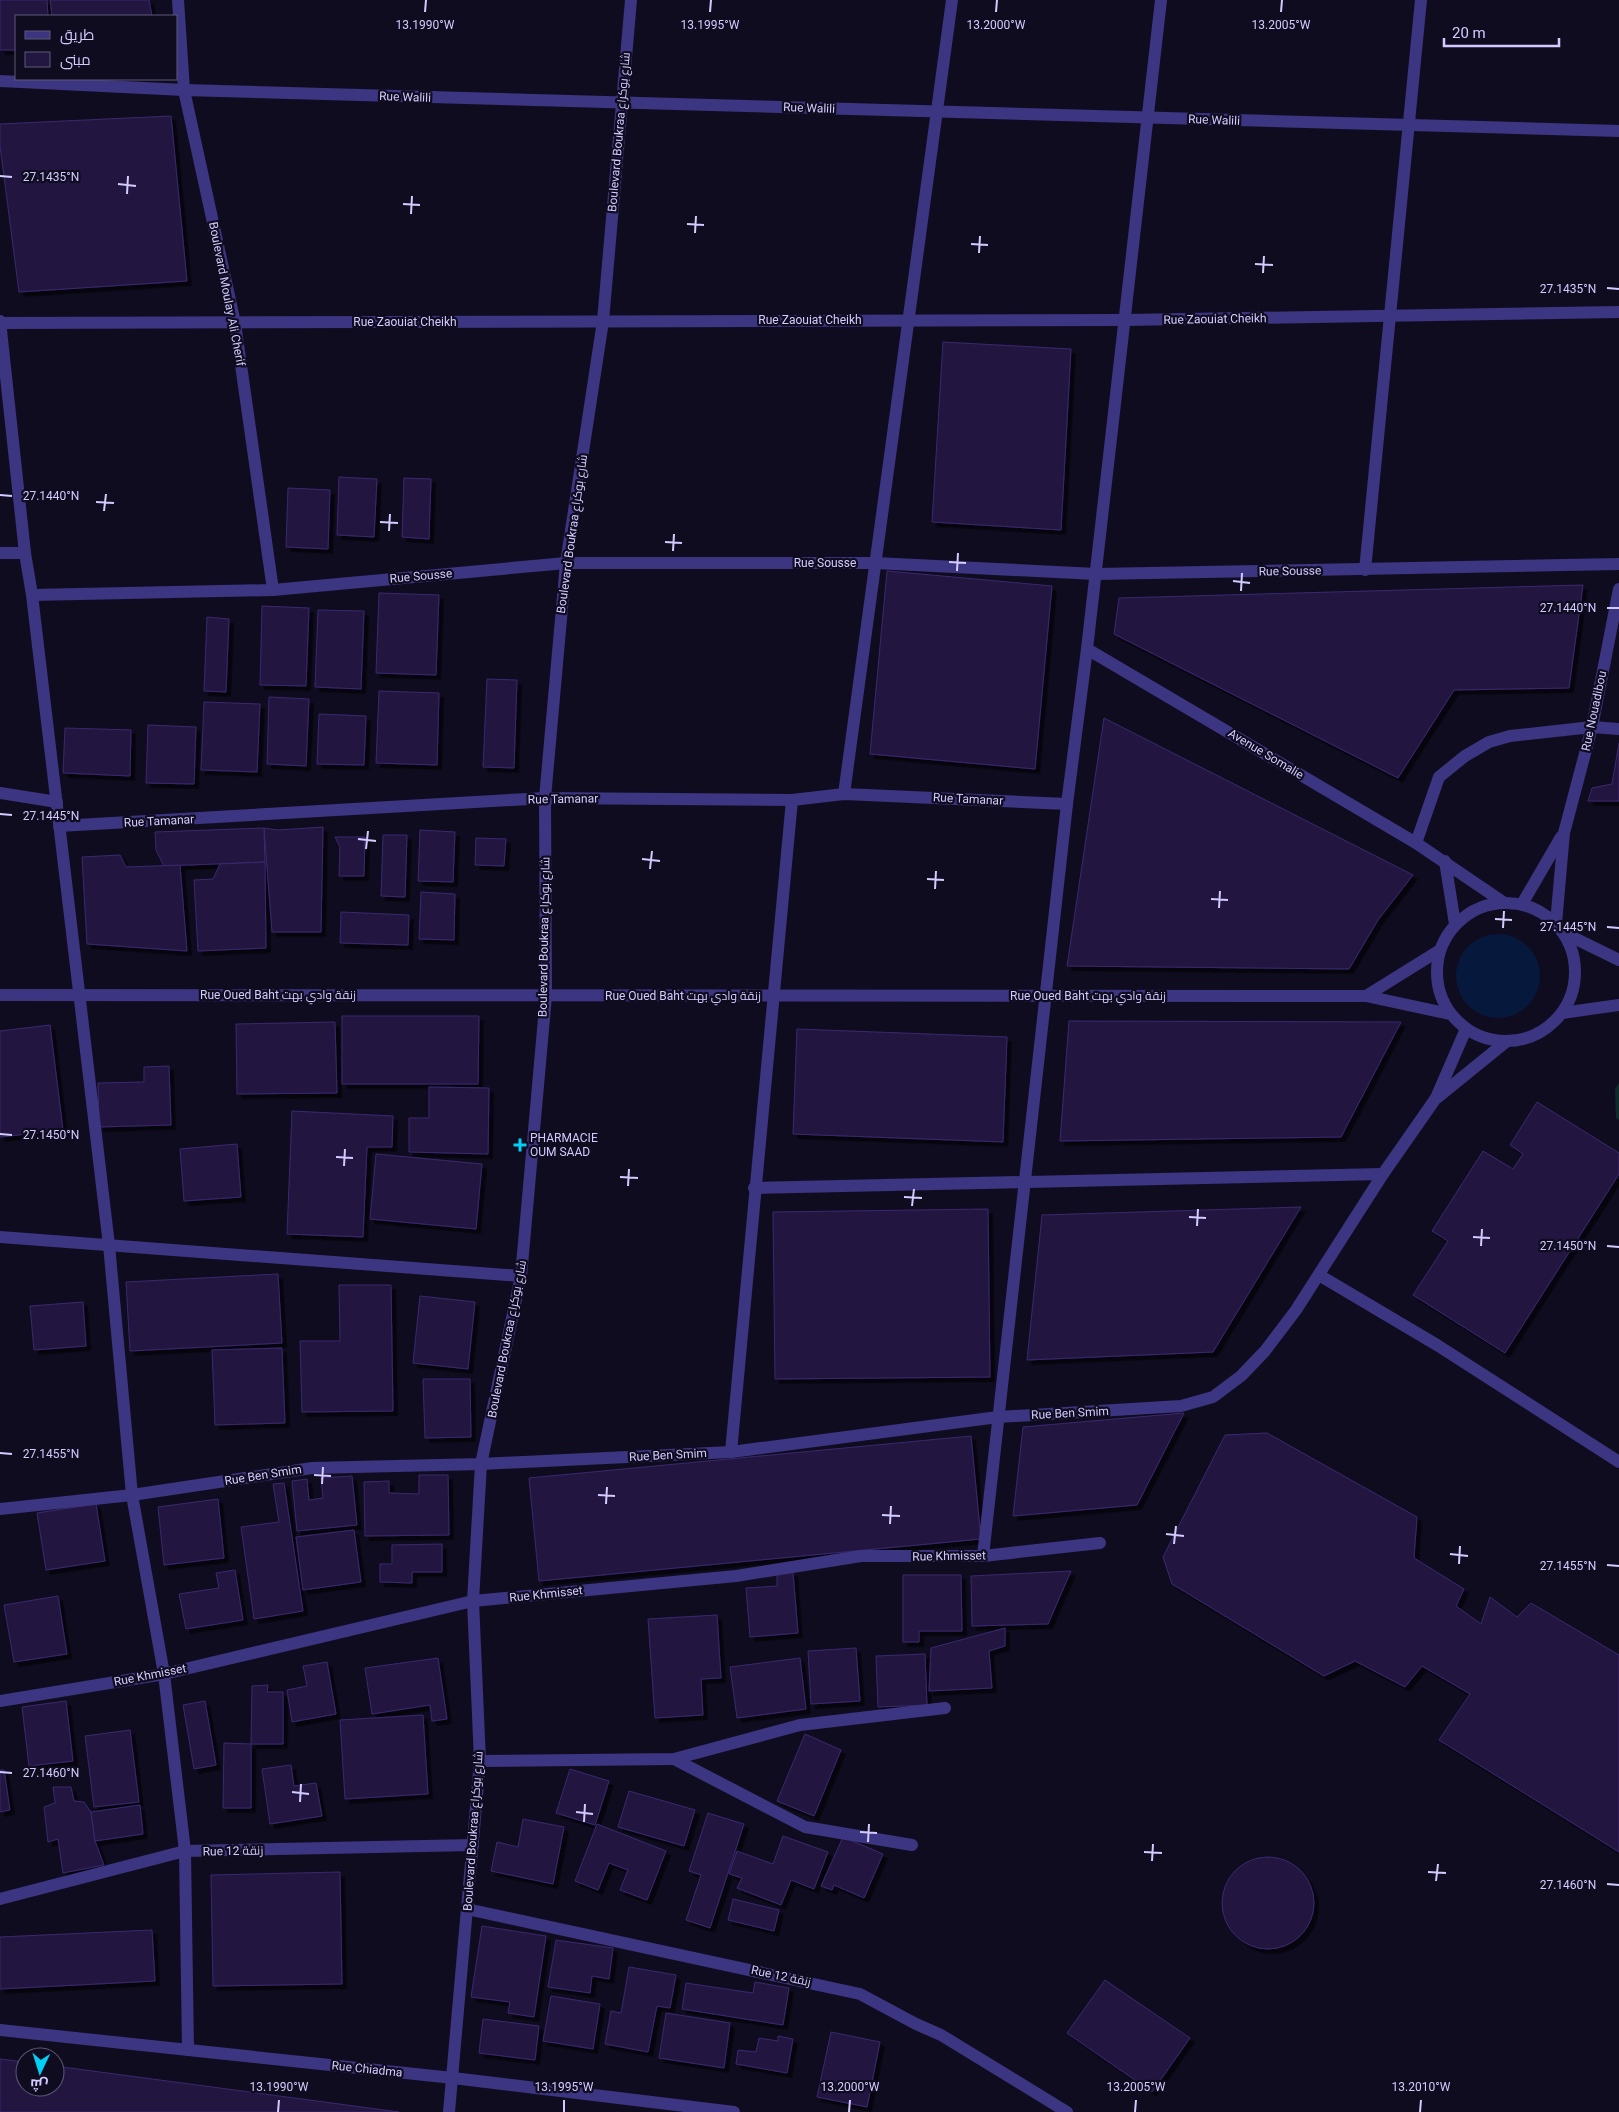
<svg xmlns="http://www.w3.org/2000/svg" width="1619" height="2112" viewBox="0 0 1619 2112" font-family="Roboto,Cairo,sans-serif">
<defs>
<filter id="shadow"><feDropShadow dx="4.5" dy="4.5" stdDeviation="0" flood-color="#0009"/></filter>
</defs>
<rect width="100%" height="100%" fill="#100c20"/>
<path fill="#0f2a2a" d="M1619,1083V1120L1616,1118L1615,1089Z"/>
<circle fill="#07183d" cx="1498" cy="976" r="42"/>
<g fill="#221741" stroke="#3a296e" filter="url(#shadow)">
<path d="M0,0H47L48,16H16V50H0Z"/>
<path d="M50,0H149L152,16H52Z"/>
<path d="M171,116L187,281L19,292L0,146V124Z"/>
<path d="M943,342L1071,349L1061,530L932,522Z"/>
<path d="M339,477L377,479L374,537L337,535Z"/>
<path d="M404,478L431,479L429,539L402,537Z"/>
<path d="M288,488L330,490L328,549L286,547Z"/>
<path d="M887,571L1052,586L1035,769L870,754Z"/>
<path d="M1583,585L1569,688L1454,690L1398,778L1114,634L1119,598Z"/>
<path d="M379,593L439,595L436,675L376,673Z"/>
<path d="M262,606L309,608L306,686L260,685Z"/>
<path d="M318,610L364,611L361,689L315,687Z"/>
<path d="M207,617L229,619L226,692L204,691Z"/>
<path d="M487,679L517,680L514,768L483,767Z"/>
<path d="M379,691L439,693L437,765L376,763Z"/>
<path d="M269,697L309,699L306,766L267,764Z"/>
<path d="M204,702L260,704L257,772L201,770Z"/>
<path d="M319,714L366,716L364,765L317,764Z"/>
<path d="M1104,718L1413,875L1378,920L1349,969L1067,966Z"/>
<path d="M148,725L196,727L194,784L146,783Z"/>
<path d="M65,728L131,730L130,776L63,773Z"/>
<path d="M1619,743V801H1588L1592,788L1612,784Z"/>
<path d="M323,827L321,932H272L264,828L278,830Z"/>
<path d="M264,828L265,862L164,866L156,850L155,832Z"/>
<path d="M420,830L455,832L453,882L418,881Z"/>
<path d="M383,835H407L405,897L381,896Z"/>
<path d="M335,837H365L364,876H339L340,847Z"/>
<path d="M476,838L506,839L504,866L475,865Z"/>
<path d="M120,855L126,867L180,865L187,951L87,944L82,857Z"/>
<path d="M265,862L266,948L198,951L194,880L213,879L220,864Z"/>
<path d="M421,892L455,894L454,940L419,939Z"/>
<path d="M341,912L409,915L408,945L340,943Z"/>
<path d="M342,1016H479L478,1084H342Z"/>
<path d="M1069,1021L1401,1022L1341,1137L1060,1141Z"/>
<path d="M335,1022L337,1093L237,1094L236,1024Z"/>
<path d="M50,1025L63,1130L0,1137V1031Z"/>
<path d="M797,1029L1007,1037L1003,1142L793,1134Z"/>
<path d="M169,1066L171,1125L99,1127L98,1083L144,1082V1067Z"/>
<path d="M429,1087L489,1088L488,1154L409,1152V1118H429Z"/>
<path d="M1537,1102L1619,1153V1174L1505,1353L1413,1295L1448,1241L1432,1231L1483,1151L1513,1169L1523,1154L1510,1145Z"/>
<path d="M292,1111L393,1116L392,1147H367L363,1237L287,1234Z"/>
<path d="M237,1144L241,1197L184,1201L180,1149Z"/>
<path d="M376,1154L482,1164L476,1229L370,1219Z"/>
<path d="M1301,1207L1213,1352L1027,1360L1042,1215Z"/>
<path d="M988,1209L990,1377L775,1379L773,1212Z"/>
<path d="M278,1274L282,1343L130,1351L126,1282Z"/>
<path d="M339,1285H391L393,1411L302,1412L300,1341H340Z"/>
<path d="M420,1296L475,1302L468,1369L413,1363Z"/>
<path d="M83,1302L86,1346L34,1350L30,1306Z"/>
<path d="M282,1348L285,1423L215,1425L212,1350Z"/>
<path d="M423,1379H470L471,1437L425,1438Z"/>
<path d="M1184,1413L1137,1505L1013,1516L1023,1427Z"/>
<path d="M1267,1433L1417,1517L1414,1558L1464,1589L1456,1606L1481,1624L1490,1597L1517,1617L1531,1603L1619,1655V1852L1439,1740L1470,1694L1422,1666L1405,1687L1355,1661L1324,1676L1172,1584L1163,1557L1225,1435Z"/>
<path d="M971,1436L981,1539L539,1581L529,1478Z"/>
<path d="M419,1475H448L449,1535L365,1536L364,1482L389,1481V1493L419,1494Z"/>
<path d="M352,1476L357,1525L297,1531L292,1481L307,1479L309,1500L323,1498L321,1478Z"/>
<path d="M284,1483L303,1611L254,1619L241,1527L279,1522L273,1484Z"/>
<path d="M218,1499L224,1558L164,1565L158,1507Z"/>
<path d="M96,1504L105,1561L46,1570L37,1513Z"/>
<path d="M354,1530L361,1582L303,1590L296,1537Z"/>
<path d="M442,1544V1572H412V1583L380,1582V1564H392V1545Z"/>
<path d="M235,1570L243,1620L186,1629L179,1594L219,1588L216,1573Z"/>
<path d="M1071,1571L1048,1624L972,1626L971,1576Z"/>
<path d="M793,1572L798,1633L750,1637L746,1588L777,1586V1574Z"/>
<path d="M903,1575H961L962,1631H919V1642H903Z"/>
<path d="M58,1596L67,1654L14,1662L4,1605Z"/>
<path d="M717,1615L721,1678L701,1679L703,1715L655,1718L648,1619Z"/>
<path d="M1005,1628V1646L989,1651L992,1688L929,1691L931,1648Z"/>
<path d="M856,1648L860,1701L811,1704L808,1651Z"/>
<path d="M925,1654L927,1705L878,1707L876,1656Z"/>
<path d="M438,1658L447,1719L432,1721L430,1705L372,1714L365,1668Z"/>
<path d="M800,1658L806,1709L737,1718L730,1667Z"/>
<path d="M327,1662L336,1714L292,1722L287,1690L307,1686L303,1666Z"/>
<path d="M268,1685L267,1692H283V1744H251L252,1686Z"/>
<path d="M66,1701L73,1761L29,1766L22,1707Z"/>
<path d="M205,1701L216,1765L194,1769L183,1705Z"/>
<path d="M423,1715L428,1794L345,1799L340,1720Z"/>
<path d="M130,1730L139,1802L94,1807L85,1736Z"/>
<path d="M805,1734L841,1750L814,1816L777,1801Z"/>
<path d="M224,1743L251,1744V1808H223Z"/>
<path d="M291,1765L294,1786L316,1783L322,1816L270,1824L262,1769Z"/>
<path d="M570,1769L609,1781L595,1825L556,1813Z"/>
<path d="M0,1770H4L10,1810L0,1812Z"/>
<path d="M53,1787H71L74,1801L84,1802L91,1812L95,1841L104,1865L63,1873L58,1839L48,1842L44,1807L55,1803Z"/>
<path d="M629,1791L695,1810L684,1846L618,1827Z"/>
<path d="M140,1805L143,1834L95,1841L91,1812Z"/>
<path d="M708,1813L744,1824L710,1928L686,1920L701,1875L689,1871Z"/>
<path d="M523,1819L564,1827L553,1884L491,1871L497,1842L518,1847Z"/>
<path d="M597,1824L666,1851L647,1900L620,1890L628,1870L609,1863L598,1890L575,1881Z"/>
<path d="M783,1836L828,1852L814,1889L791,1880L781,1905L737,1888L742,1878L729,1874L737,1851L773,1864Z"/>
<path d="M843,1837L883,1854L864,1898L834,1885L832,1890L821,1886Z"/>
<circle cx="1268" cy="1903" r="46"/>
<path d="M340,1872L342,1984L213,1986L211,1875Z"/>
<path d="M733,1899L779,1910L774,1931L728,1920Z"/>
<path d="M482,1926L546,1936L534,2017L508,2013L510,2002L471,1997Z"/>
<path d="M152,1930L155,1981L0,1989V1937Z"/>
<path d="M556,1940L613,1948L609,1979L592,1976L590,1993L548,1987Z"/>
<path d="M629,1967L676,1975L670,2008L657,2006L648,2052L605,2044L611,2011L621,2013Z"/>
<path d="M1105,1980L1190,2038L1152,2092L1067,2033Z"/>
<path d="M755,1982L789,1988L783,2025L682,2009L686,1983L753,1993Z"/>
<path d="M551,1996L600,2004L593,2049L543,2041Z"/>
<path d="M666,2013L730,2023L724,2068L659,2058Z"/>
<path d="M483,2019L539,2026L535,2060L479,2053Z"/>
<path d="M831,2032L880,2042L867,2107L817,2097Z"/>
<path d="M778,2036L793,2039L787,2073L736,2064L738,2050L756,2052L759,2038L778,2041Z"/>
<path d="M0,2059L25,2062V2087H55V2066L399,2112H0Z"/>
</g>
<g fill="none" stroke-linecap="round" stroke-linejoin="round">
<g stroke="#3c3581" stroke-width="12">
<path d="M178,0L184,90L235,323L273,590"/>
<path d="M0,81L184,90L1619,131"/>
<path d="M0,321L25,553L32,595L109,1245L132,1495L164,1674L185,1851L188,2050"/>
<path d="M0,323L1125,320L1619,312"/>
<path d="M0,553H25"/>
<path d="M1365,570L1421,0"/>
<path d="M32,595L273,590L566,563H875L1096,574L1619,564"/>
<path d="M1087,649L1416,843L1503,902"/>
<path d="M0,793L57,802"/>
<path d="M844,794L952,0"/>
<path d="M59,826L545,798L792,800L844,794L1067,804"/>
<path d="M1416,843L1439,777L1465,756L1489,742L1510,736L1592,727L1619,729"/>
<path d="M1445,861L1455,924"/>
<circle cx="1506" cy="972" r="69"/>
<path d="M1522,904L1561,837"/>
<path d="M1556,923L1564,833L1592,727L1619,589"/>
<path d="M1564,933L1619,960"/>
<path d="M0,995L1366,996L1450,1014"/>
<path d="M1366,996L1440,950"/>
<path d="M1562,1013L1619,1005"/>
<path d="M1438,1097L1507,1041"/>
<path d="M754,1188L1383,1174"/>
<path d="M0,1237L521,1276"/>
<path d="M1319,1275L1437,1345L1619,1462"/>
<path d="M731,1452L792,800"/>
<path d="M0,1509L132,1495L312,1468L481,1464L731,1452L998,1417L1181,1406L1213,1397L1241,1376L1265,1351L1296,1310L1383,1174L1436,1098L1466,1029"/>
<path d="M983,1556L1067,804L1087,649L1161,0"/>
<path d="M0,1701L164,1674L473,1601L736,1576L861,1556H983L1100,1543"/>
<path d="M674,1759L805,1827L912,1845"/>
<path d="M480,1761L674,1759L800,1725L945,1708"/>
<path d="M0,1899L185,1851L473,1845"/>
<path d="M467,1909L860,1994L916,2024L941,2035L1067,2112"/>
<path d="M0,2030L453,2078L734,2112"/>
<path d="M449,2112L480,1761L473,1601L481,1464L521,1276L546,996L545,798L566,563L603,321L631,0"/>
</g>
</g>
<path fill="none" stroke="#d3cbff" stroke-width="2" d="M425,12L426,0M710,12L711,0M996,12L997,0M1281,12L1282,0M0,176L12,177M118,184L136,186M127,194L128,176M403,204L420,205M411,214L412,196M687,224L704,225M695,233L696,216M971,244L988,245M979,253L980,236M1255,264L1273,265M1263,273L1264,256M1607,288L1619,289M0,495L12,496M96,502L114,503M104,511L106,494M380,522L398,523M389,531L390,514M665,542L682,543M673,551L674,534M949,562L966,563M957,571L958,553M1233,581L1250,583M1241,591L1242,573M1607,608H1619M0,814L12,815M358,839L376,841M366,849L368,831M642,859L660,861M650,869L652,851M927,879L944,880M935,889L936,871M1211,899L1228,900M1219,908L1220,891M1495,919L1512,920M1607,927L1619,928M1503,928L1504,911M0,1134L12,1135M336,1157L353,1158M344,1166L345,1149M620,1177L638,1178M628,1186L629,1169M904,1197L922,1198M912,1206L914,1189M1189,1217L1206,1218M1197,1226L1198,1209M1473,1237L1490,1238M1481,1246L1482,1229M1607,1246L1619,1247M0,1453L12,1454M314,1475L331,1476M322,1484L323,1467M598,1495L615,1496M606,1504L607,1487M882,1515L900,1516M890,1524L891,1506M1166,1534L1184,1536M1174,1544L1176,1526M1450,1554L1468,1556M1459,1564L1460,1546M1607,1565L1619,1566M0,1772L12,1773M292,1792L309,1794M300,1802L301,1784M576,1812L593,1814M584,1822L585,1804M860,1832L877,1833M868,1842L869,1824M1144,1852L1162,1853M1152,1861L1153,1844M1428,1872L1446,1873M1436,1881L1438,1864M1607,1884L1619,1885M278,2112L279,2100M564,2112V2100M849,2112L850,2100M1135,2112L1136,2100M1420,2112L1421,2100"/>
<path fill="#00d1f6" stroke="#100c20" stroke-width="2" d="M517.5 1137.5h5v5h5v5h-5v5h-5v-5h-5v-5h5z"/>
<g text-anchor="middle" stroke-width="4.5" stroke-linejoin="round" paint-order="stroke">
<g font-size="12" fill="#d3cbff" stroke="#100c20">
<text transform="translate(405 97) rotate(2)" y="4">Rue Walili</text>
<text transform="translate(809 108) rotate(2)" y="4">Rue Walili</text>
<text transform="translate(1214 120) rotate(2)" y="4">Rue Walili</text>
<text transform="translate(619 132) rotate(-85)" y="4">Boulevard Boukraa شارع بوكراع</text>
<text transform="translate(227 294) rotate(79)" y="4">Boulevard Moulay Ali Cherif</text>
<text transform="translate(1215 319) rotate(-1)" y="4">Rue Zaouiat Cheikh</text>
<text x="810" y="324">Rue Zaouiat Cheikh</text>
<text x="405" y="326">Rue Zaouiat Cheikh</text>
<text transform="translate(572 534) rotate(-82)" y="4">Boulevard Boukraa شارع بوكراع</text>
<text x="825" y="567">Rue Sousse</text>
<text transform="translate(1290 571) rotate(-1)" y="4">Rue Sousse</text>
<text transform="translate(421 576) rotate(-5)" y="4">Rue Sousse</text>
<text transform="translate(1594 711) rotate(-78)" y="4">Rue Nouadibou</text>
<text transform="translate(1266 754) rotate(31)" y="4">Avenue Somalie</text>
<text transform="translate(563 799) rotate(-1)" y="4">Rue Tamanar</text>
<text transform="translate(968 799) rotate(3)" y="4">Rue Tamanar</text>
<text transform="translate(159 821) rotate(-3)" y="4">Rue Tamanar</text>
<text transform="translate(544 937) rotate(-89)" y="4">Boulevard Boukraa شارع بوكراع</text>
<text x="278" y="999">Rue Oued Baht زنقة وادي بهت</text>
<text x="683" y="1000">Rue Oued Baht زنقة وادي بهت</text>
<text x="1088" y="1000">Rue Oued Baht زنقة وادي بهت</text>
<text transform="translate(507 1339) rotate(-79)" y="4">Boulevard Boukraa شارع بوكراع</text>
<text transform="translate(1070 1413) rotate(-3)" y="4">Rue Ben Smim</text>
<text transform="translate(668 1455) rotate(-3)" y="4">Rue Ben Smim</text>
<text transform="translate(263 1475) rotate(-9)" y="4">Rue Ben Smim</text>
<text transform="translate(949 1556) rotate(-1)" y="4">Rue Khmisset</text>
<text transform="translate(546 1594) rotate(-6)" y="4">Rue Khmisset</text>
<text transform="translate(150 1675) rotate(-11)" y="4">Rue Khmisset</text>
<text transform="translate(473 1831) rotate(-86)" y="4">Boulevard Boukraa شارع بوكراع</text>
<text transform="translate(233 1851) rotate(-1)" y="4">Rue 12 زنقة</text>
<text transform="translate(781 1976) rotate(12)" y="4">Rue 12 زنقة</text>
<text transform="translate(367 2069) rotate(6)" y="4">Rue Chiadma</text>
</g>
<g font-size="12" fill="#d3cbff" stroke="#100c20" text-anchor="start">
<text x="530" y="1142">PHARMACIE<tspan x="530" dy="14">OUM SAAD</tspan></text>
</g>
</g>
<g font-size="12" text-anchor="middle" fill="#d3cbff" stroke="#100c20" stroke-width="4.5" stroke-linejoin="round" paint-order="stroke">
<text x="425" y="29">13.1990°W</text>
<text x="710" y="29">13.1995°W</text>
<text x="996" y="29">13.2000°W</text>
<text x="1281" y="29">13.2005°W</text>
<text x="51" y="181">27.1435°N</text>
<text x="1568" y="293">27.1435°N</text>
<text x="51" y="500">27.1440°N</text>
<text x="1568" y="612">27.1440°N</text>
<text x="51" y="820">27.1445°N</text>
<text x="1568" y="931">27.1445°N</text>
<text x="51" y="1139">27.1450°N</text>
<text x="1568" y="1250">27.1450°N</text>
<text x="51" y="1458">27.1455°N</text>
<text x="1568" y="1570">27.1455°N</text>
<text x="51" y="1777">27.1460°N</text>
<text x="1568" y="1889">27.1460°N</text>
<text x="279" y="2091">13.1990°W</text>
<text x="564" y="2091">13.1995°W</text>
<text x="850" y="2091">13.2000°W</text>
<text x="1136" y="2091">13.2005°W</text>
<text x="1421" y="2091">13.2010°W</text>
</g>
<rect x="15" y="15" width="162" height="65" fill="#100c20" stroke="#5e5879"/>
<rect x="25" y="31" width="25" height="8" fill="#3c3581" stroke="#5e5879"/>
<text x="60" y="40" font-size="15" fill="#d3cbff">طريق</text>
<rect x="25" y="52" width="25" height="15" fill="#221741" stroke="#5e5879"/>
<text x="60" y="65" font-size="15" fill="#d3cbff">مبنى</text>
<g transform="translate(40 2072) rotate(184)"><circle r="24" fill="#100c20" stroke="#5e5879"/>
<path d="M0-4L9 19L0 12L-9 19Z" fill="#00d1f6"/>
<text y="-8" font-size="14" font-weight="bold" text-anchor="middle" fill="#d3cbff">ش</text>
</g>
<path d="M1444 38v8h115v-8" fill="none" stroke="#d3cbff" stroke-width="2.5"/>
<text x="1452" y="38" font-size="15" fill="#d3cbff" stroke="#100c20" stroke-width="4" paint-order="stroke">20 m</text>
</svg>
